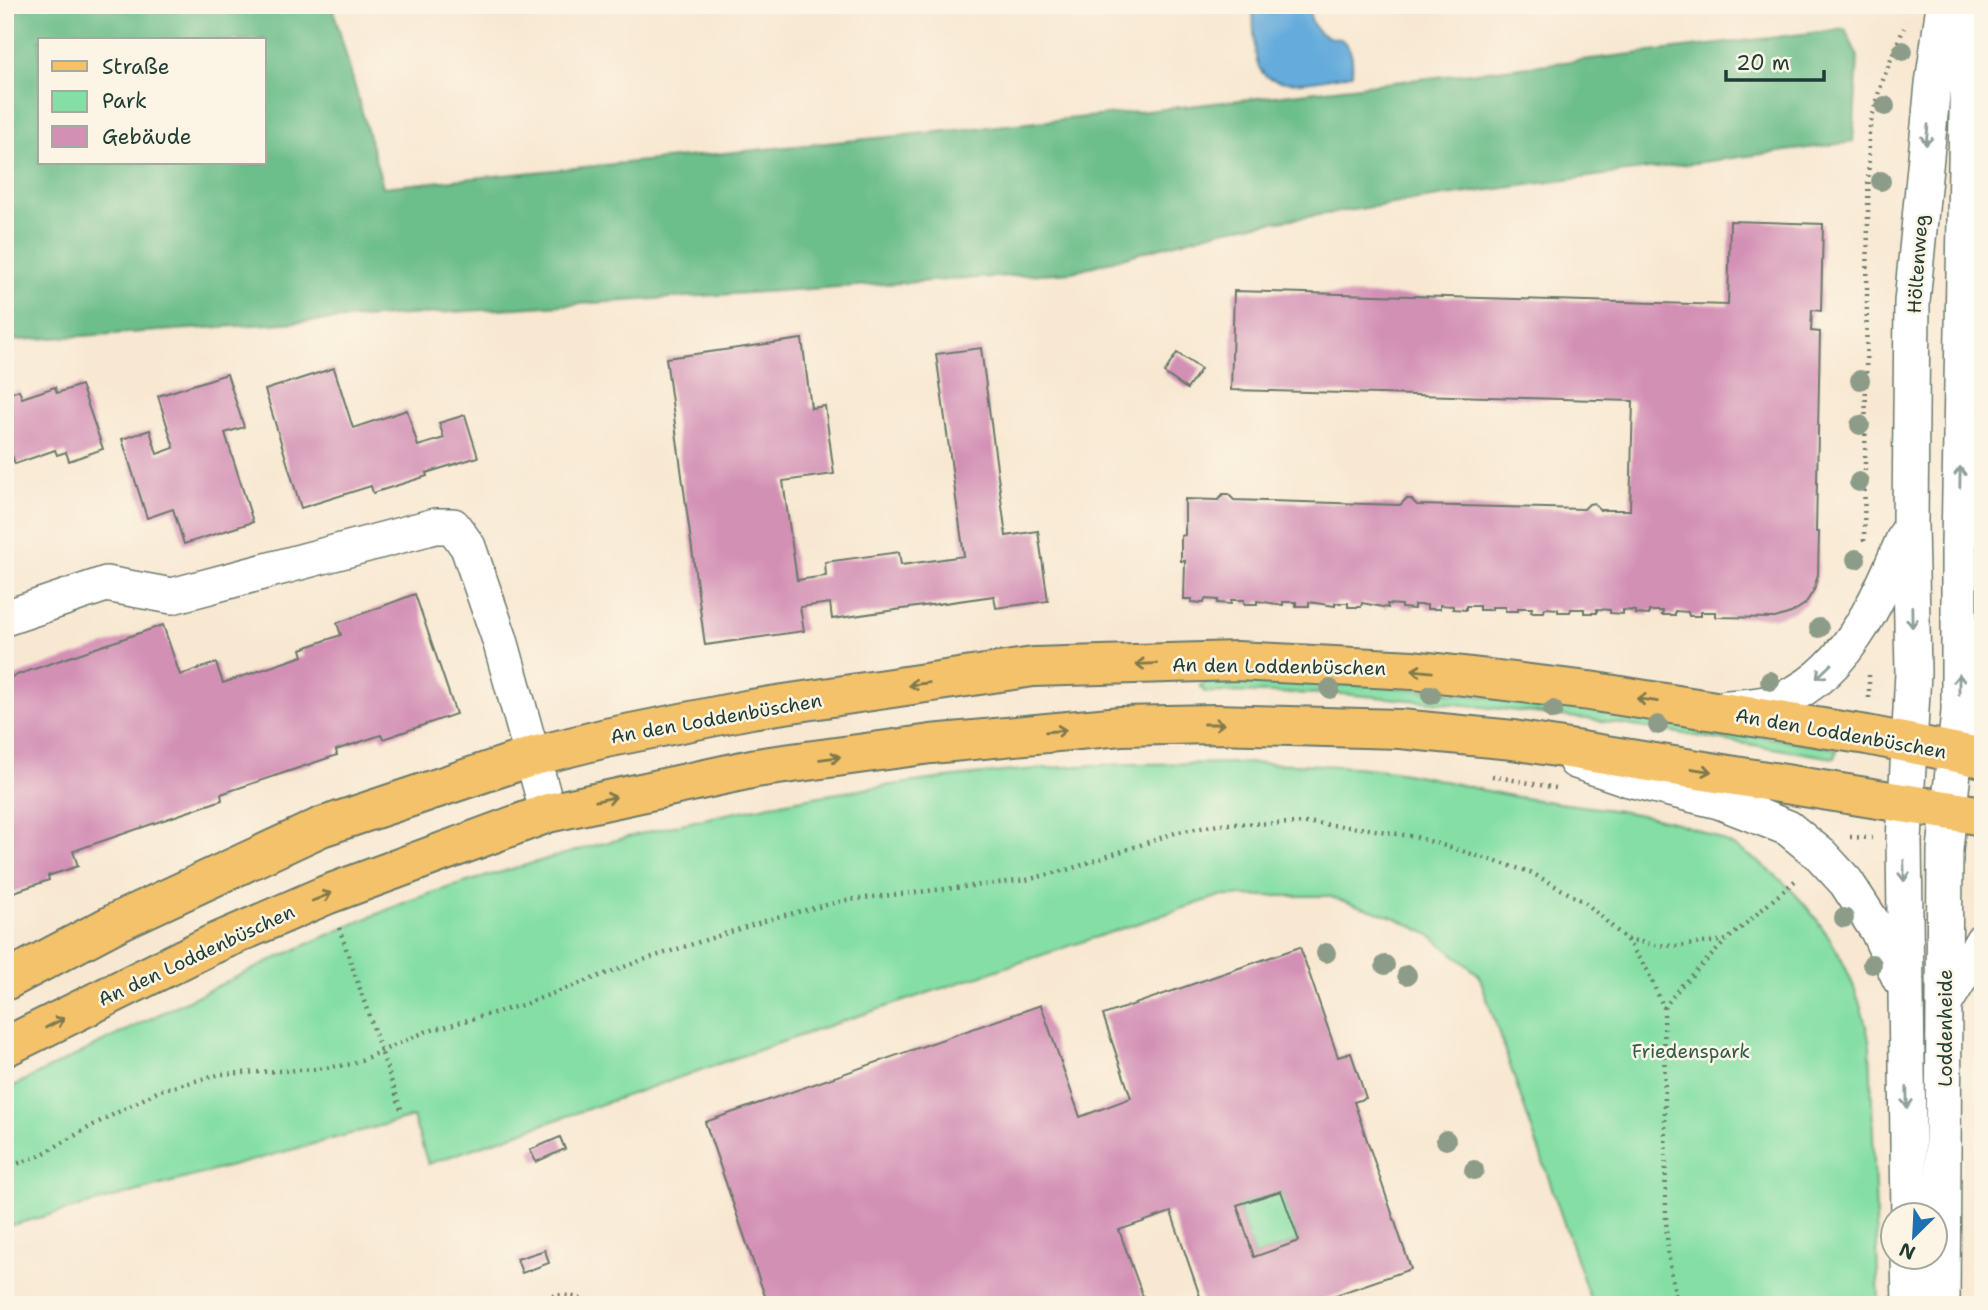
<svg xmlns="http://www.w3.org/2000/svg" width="1988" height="1310" viewBox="0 0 1988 1310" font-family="'Shantell Sans',sans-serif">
<rect width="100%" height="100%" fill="#fcf5e5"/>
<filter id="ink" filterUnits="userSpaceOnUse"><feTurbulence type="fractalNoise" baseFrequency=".0143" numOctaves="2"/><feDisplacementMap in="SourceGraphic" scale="14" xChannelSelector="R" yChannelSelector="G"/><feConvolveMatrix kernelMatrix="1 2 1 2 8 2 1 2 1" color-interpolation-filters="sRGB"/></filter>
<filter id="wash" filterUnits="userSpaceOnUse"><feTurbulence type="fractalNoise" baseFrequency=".00686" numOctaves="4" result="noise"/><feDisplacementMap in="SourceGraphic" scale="28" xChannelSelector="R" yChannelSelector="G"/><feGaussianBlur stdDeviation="1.57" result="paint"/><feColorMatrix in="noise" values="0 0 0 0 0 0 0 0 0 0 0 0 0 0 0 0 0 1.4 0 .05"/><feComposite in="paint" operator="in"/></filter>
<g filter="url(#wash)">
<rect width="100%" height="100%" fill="#f8e8d2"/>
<g fill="#85dfa5" stroke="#528e6c" stroke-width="2">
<path d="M1205,682C1267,682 1329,682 1390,687C1540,700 1688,724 1837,749L1835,758L1595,720L1466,705L1342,694L1205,692L1200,686Z"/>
<path d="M1234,763C1287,764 1340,764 1393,771C1435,777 1476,790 1518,797C1571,806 1628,809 1680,824C1783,854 1851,941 1870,1045L1879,1305H1592L1479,975L1430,935L1396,918L1328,896H1220L837,1023L428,1164L413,1117L5,1227V1090C139,1025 271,956 409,901C449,886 492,875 533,863C710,810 893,778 1079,766C1130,763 1182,764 1234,763Z"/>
<path d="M1281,1191L1299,1241L1254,1257L1237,1205Z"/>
</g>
<path fill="#6cbe8a" stroke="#467e5f" stroke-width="2" fill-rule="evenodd" d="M5,5H332L383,187L1147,111L1845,29L1858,57L1853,142L1445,196L1226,229L1072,272L5,341ZM40,40H264V163H40Z"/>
<path fill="#65abdb" stroke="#427488" stroke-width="2" d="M1253,5H1308C1311,27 1318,38 1341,39C1353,49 1353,59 1352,74C1329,78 1268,95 1258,65C1253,49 1254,22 1253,5Z"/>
<g id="blocks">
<g fill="#d390b5" fill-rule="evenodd">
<path d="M1730,221L1823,224L1821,311L1812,310L1811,331L1820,332L1816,532H1819L1818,574L1814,590L1805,604L1791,613L1775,618L1715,617V612H1701V616H1689L1688,612L1675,611V615H1662L1663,611H1649V615L1636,614V611L1623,610V614L1610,613V610L1597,609V613H1584V609H1571L1570,612H1558V609L1545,608L1544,612H1531L1532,608H1518V611H1505V607H1492V610H1479V606H1466V610L1453,609V606L1440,605V609H1427V605H1414V609L1401,608V605L1387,604L1388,608L1362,603L1361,607H1348V603H1335V606L1309,602V606H1296V602H1283V605L1257,601V604H1244V600H1231V604L1217,603L1218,600L1205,599L1204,603L1191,602L1192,599H1184L1185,561H1181V536L1185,535V499L1218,500L1223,494H1228L1234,500L1400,505L1406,499H1411L1417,505L1584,509L1589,504L1594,503L1600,510H1630L1633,401L1231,390L1234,291L1728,305Z"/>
<path d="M802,339L811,408L825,406L834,474L783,481L797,580L826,576L825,562L899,552L901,565L964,556L936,354L981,348L1006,536L1038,531L1048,601L996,608L994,596L832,619L830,603L800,607L804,631L705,645L666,358Z"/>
<path d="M1177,353L1201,369L1187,389L1164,373Z"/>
<path d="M334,368L353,428L407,410L418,446L444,438L439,423L465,415L478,457L426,473L427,476L373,493L371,486L301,508L265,390Z"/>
<path d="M227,374L244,427L225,433L253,522L184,544L173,509L147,518L122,439L150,430L157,454L174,448L158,396Z"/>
<path d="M81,385L103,449L69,461L66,452L57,455L55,450L15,464L5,435V395L19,390L22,398L55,387L57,393Z"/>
<path d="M415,594L456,714L383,739L381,735L336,750L337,755L221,794L222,800L73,851L78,866L48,876L49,880L5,895V715L8,714L5,706V679L163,625L180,675L216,663L223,683L303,656L301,649L341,635L337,623Z"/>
<path d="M1300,947L1338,1057L1351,1053L1366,1098L1354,1102L1411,1269L1307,1305H1203L1171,1212L1119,1230L1146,1305H768L705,1122L1041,1005L1080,1117L1131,1098L1103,1015ZM1281,1191L1299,1241L1254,1257L1237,1205Z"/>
<path d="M560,1137L565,1149L536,1162L530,1150Z"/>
<path d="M545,1250L549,1263L522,1273L517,1259Z"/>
</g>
</g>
</g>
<g filter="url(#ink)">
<use href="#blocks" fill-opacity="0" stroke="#6b796b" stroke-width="2"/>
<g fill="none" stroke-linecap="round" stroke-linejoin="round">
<g stroke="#6b796b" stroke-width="38">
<g id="minor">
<path d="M5,618L106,584L172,596L435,526H453L468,547L500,640L548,813"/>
<path d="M1727,708C1741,707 1756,706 1770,703C1843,684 1879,598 1905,536"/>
<path d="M1576,761L1629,779L1719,801L1788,828L1821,855L1846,882L1878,931L1900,979"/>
<path d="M1946,1001L1983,940"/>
<path d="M1909,1216L1904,841L1913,673L1910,524L1912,302L1933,84L1944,5"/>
<path d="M1909,1258L1910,1305"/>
<path d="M1942,1305L1945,850L1959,712V545L1969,5"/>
</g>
</g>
<g stroke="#6b796b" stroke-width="42">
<g id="major">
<path d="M5,981L117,922L321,827L534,756L606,738L751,709L1033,667L1237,661L1413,670L1589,691L1867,735L1983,758"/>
<path d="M5,1047L211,945L326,895L548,813L756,768L931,744L1121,726L1214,724L1400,729L1513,740L1983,816"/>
</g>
</g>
<g stroke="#6b796b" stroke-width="4.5" stroke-dasharray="2 5" stroke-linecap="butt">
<path d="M1864,541L1869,133C1875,96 1889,63 1904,28"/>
<path d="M1869,675V701"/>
<path d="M1492,776L1556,788"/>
<path d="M1850,837L1872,838"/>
<path d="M339,928L402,1112"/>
<path d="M1627,939L1654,945L1678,946L1727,940L1797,879"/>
<path d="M1664,1008L1680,987L1726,941"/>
<path d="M1983,1025V1050"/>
<path d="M5,1168L39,1156L95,1124L161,1090L222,1074L319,1069L352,1064L425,1032L522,1005L637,962L777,917L847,900L1026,880L1070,869L1178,832L1224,824L1313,823L1369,829L1416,837L1530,872L1586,903L1626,939L1647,970L1664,1008L1666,1219L1668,1253L1677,1305"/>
<path d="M518,1305C552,1293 563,1291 597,1305"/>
</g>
<use href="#minor" stroke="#fff" stroke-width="35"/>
<use href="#major" stroke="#f4c26a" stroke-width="38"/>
</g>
<g fill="#8c9c88">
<circle cx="1903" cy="51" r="10"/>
<circle cx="1885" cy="106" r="10"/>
<circle cx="1881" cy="181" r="10"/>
<circle cx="1860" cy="380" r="10"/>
<circle cx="1860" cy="425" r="10"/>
<circle cx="1859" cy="482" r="10"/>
<circle cx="1856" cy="559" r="10"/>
<circle cx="1819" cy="628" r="10"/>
<circle cx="1770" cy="681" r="10"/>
<circle cx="1330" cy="689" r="10"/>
<circle cx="1431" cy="695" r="10"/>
<circle cx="1553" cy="710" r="10"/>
<circle cx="1658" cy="725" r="10"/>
<circle cx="1844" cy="918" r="10"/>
<circle cx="1326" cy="953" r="10"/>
<circle cx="1872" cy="964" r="10"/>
<circle cx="1385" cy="965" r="10"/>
<circle cx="1407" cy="975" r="10"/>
<circle cx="1446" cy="1140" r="10"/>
<circle cx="1474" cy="1170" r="10"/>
</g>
<defs><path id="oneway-shaft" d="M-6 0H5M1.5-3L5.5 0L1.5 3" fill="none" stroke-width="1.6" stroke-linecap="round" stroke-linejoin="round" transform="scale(1.75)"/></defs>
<g stroke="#8f9e9a">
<use href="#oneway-shaft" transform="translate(1927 135) rotate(96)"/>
<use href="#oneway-shaft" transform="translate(1960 477) rotate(-89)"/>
<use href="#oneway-shaft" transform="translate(1912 617) rotate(89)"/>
<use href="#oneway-shaft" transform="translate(1824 671) rotate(136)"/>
<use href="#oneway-shaft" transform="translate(1959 684) rotate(-90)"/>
<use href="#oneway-shaft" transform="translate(1904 871) rotate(89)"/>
<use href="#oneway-shaft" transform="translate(1907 1098) rotate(89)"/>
</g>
<g stroke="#7f794c">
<use href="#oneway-shaft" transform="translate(1146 664) rotate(178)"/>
<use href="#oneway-shaft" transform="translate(1422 671) rotate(-174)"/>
<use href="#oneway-shaft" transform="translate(919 684) rotate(172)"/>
<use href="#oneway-shaft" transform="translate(1647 700) rotate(-171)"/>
<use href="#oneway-shaft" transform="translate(1214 724)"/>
<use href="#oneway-shaft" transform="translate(1056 731) rotate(-5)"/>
<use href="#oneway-shaft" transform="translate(830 758) rotate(-8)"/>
<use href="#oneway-shaft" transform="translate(1701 770) rotate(9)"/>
<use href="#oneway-shaft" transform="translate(606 799) rotate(-12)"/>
<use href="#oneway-shaft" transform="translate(322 897) rotate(-22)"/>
<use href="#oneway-shaft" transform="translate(55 1023) rotate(-27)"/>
</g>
</g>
<g text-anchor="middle" stroke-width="5" stroke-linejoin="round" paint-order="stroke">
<g font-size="19" fill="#1f3d34" stroke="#fcf5e5">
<text transform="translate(1917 264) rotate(-86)" y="7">Höltenweg</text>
<text transform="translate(1279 666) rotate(1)" y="7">An den Loddenbüschen</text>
<text transform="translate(716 718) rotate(-10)" y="7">An den Loddenbüschen</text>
<text transform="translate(1841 733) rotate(10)" y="7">An den Loddenbüschen</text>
<text transform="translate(196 955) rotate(-25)" y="7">An den Loddenbüschen</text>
<text transform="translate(1945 1028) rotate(-90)" y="7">Loddenheide</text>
</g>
<g font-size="19" fill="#335d4b" stroke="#fcf5e5">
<text x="1691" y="1058">Friedenspark</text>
</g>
</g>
<rect width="1988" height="1310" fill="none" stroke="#fcf5e5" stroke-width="28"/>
<rect x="38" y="38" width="228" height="126" fill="#fcf5e5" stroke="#a4ab9e" stroke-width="2"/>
<rect x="52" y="61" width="35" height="10" fill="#f4c26a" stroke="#a4ab9e" stroke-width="2"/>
<text x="102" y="74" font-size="21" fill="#1f3d34">Straße</text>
<rect x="52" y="91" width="35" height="21" fill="#85dfa5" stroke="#a4ab9e" stroke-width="2"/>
<text x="102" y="108" font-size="21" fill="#1f3d34">Park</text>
<rect x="52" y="126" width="35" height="21" fill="#d390b5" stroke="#a4ab9e" stroke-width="2"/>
<text x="102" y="144" font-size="21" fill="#1f3d34">Gebäude</text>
<g transform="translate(1914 1236) rotate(204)"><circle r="33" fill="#fcf5e5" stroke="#a4ab9e" stroke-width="2"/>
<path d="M0-5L12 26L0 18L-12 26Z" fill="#1f6fb2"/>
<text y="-10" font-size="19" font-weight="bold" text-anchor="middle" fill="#1f3d34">N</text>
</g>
<path d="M1726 70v10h98v-10" fill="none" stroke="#1f3d34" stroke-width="3.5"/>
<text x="1736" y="70" font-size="21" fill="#1f3d34" stroke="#fcf5e5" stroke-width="5" paint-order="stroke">20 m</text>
</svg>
